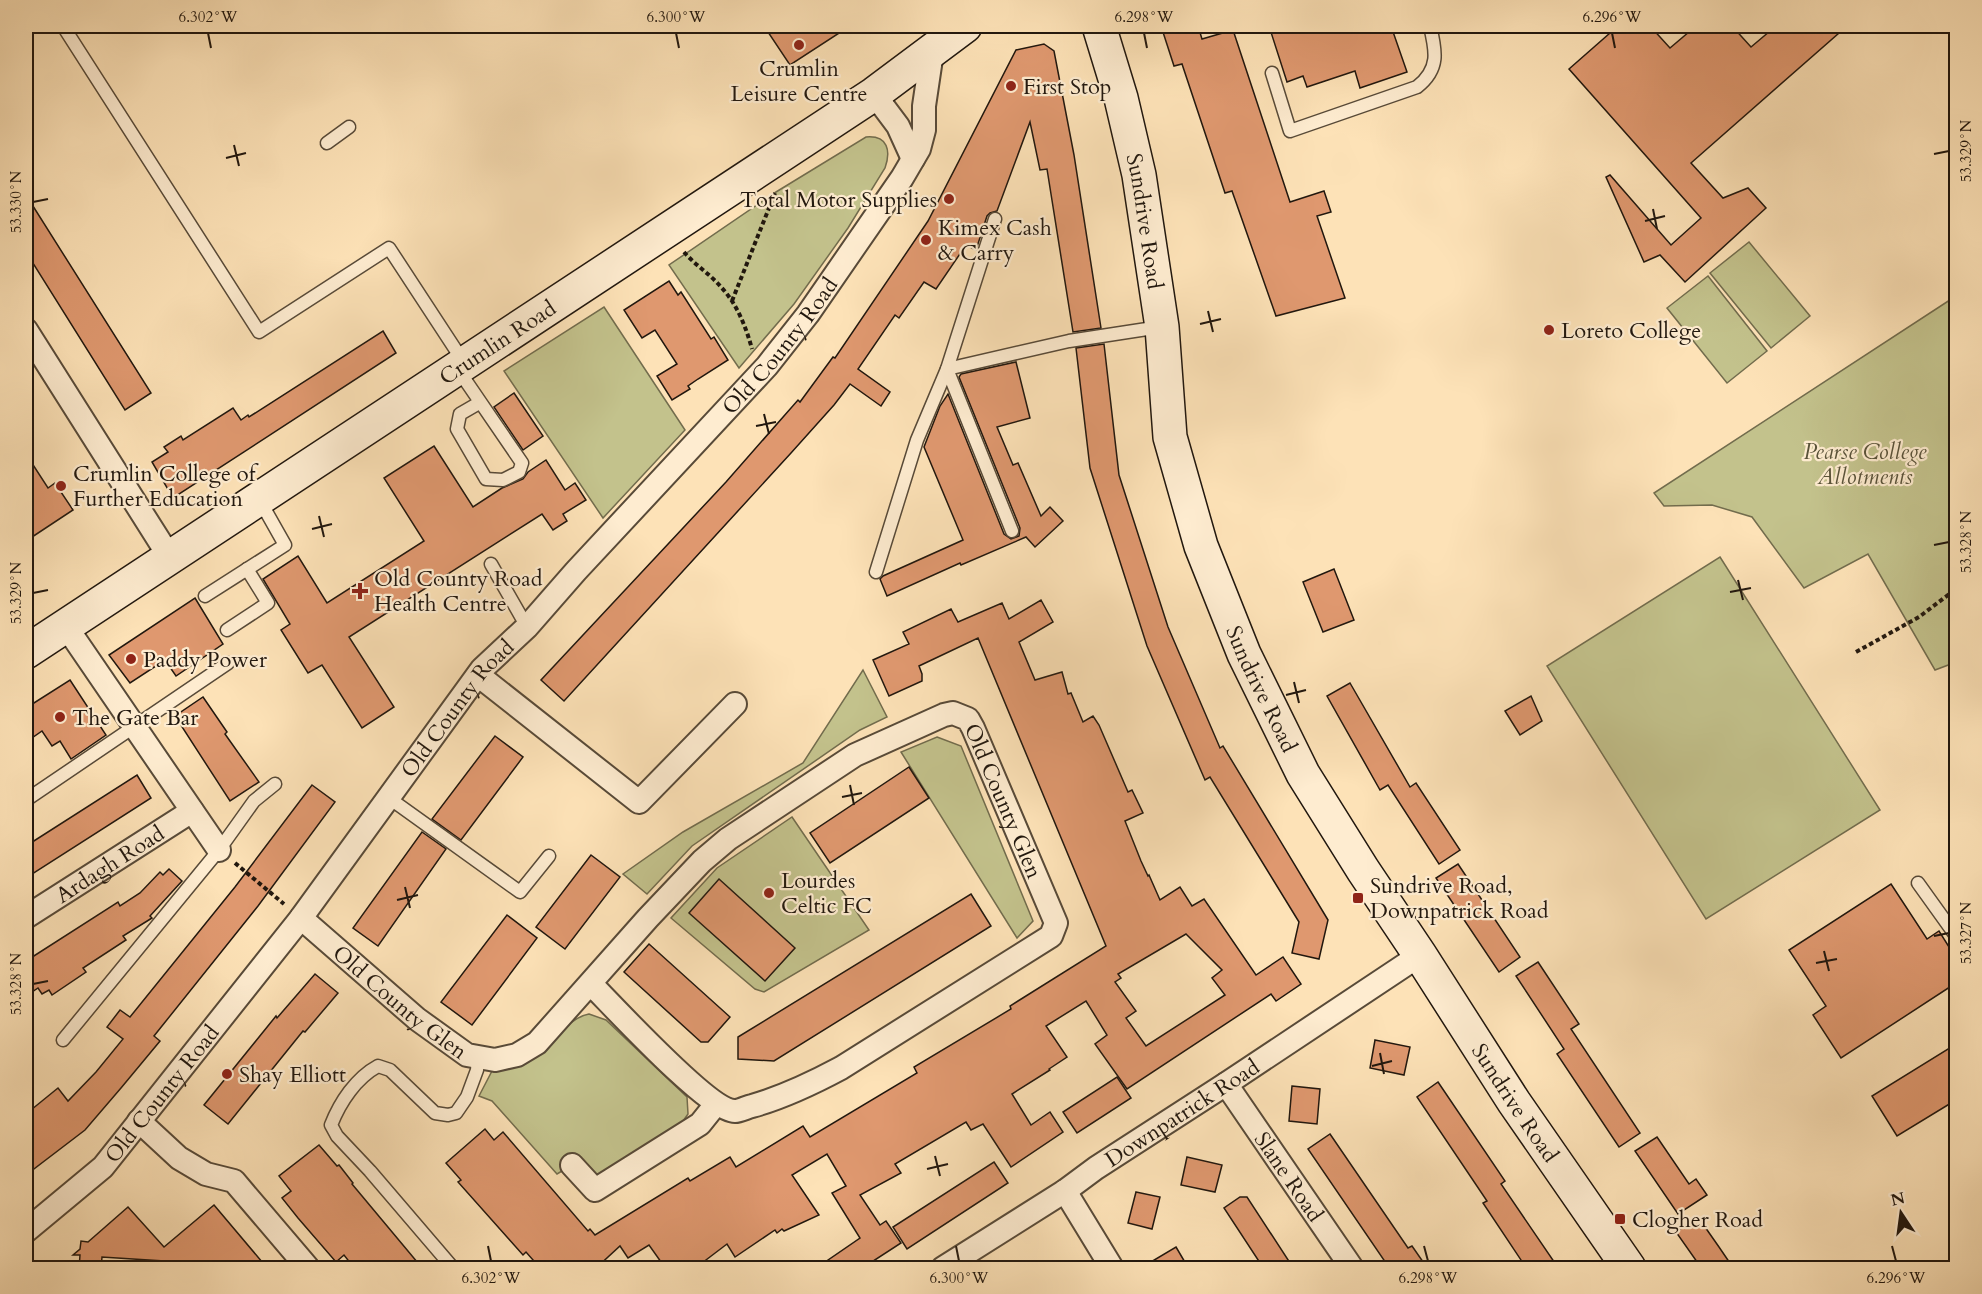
<svg xmlns="http://www.w3.org/2000/svg" width="1982" height="1294" viewBox="0 0 1982 1294" font-family="Cardo,serif">
<rect width="100%" height="100%" fill="#fde2b7"/>
<filter id="stains"><feTurbulence type="fractalNoise" baseFrequency=".00333" numOctaves="4"/><feColorMatrix values="0 0 0 0 .2 0 0 0 0 .09 0 0 0 0 .02 0 0 0 .5 -.17"/></filter>
<radialGradient id="worn" r=".72"><stop offset=".6" stop-color="#630" stop-opacity="0"/><stop offset="1" stop-color="#630" stop-opacity=".3"/></radialGradient>
<g fill="#c3c28c" stroke="#726c4d" stroke-width="1.5">
<path d="M866,137C888,135 891,151 885,168L848,228L794,304L739,368L669,265L776,192Z"/>
<path d="M1749,242L1810,316L1771,348L1710,273Z"/>
<path d="M1708,276L1767,351L1727,383L1667,308Z"/>
<path d="M1956,296V671L1951,664L1935,670L1868,554L1804,588L1752,517L1712,505L1664,506L1654,493Z"/>
<path d="M604,307L685,430L603,518L504,371Z"/>
<path d="M1720,557L1880,810L1706,919L1547,666Z"/>
<path d="M863,670L887,717L860,730L692,846L647,894L623,874L683,832L803,763Z"/>
<path d="M937,737L961,746L1033,921L1017,938L901,752Z"/>
<path d="M792,817L869,930L764,992L755,989L671,918L717,868Z"/>
<path d="M589,1014L606,1020L687,1097L688,1114L681,1124L600,1175H596L579,1161L557,1174L492,1101L479,1096L492,1071C513,1069 529,1063 545,1049C560,1036 569,1018 589,1014Z"/>
</g>
<g fill="#df986f" stroke="#21170e" stroke-width="1.5" fill-rule="evenodd">
<path d="M764,26H850L790,65Z"/>
<path d="M1161,26H1198L1202,39L1233,30L1290,202L1324,191L1331,212L1317,216L1345,298L1276,316L1232,191L1225,193L1182,64L1174,66Z"/>
<path d="M1269,26H1391L1407,72L1360,88L1355,71L1307,87L1303,76L1287,82Z"/>
<path d="M1618,26H1650L1670,48L1696,26H1732L1751,47L1776,26H1847L1691,163L1723,198L1748,188L1766,208L1685,282L1660,255L1644,262L1606,177L1610,175L1671,245L1701,218L1569,69Z"/>
<path d="M1044,44L1054,51L1074,155L1101,328L1073,332L1047,169L1040,170L1030,122L997,211L990,213L987,216L976,250L966,245L936,289L924,282L899,318L895,315L858,369L890,392L881,406L850,384L834,405L791,453L564,701L541,680L726,482L798,400L800,402L833,357L835,358L928,221L1016,50Z"/>
<path d="M26,195L151,393L125,410L26,252Z"/>
<path d="M669,281L678,295L681,292L711,339L714,337L728,360L698,379L688,386L690,389L672,400L657,376L677,364L655,330L642,338L624,310Z"/>
<path d="M383,331L396,353L173,498L152,462L168,452L164,447L181,436L183,440L233,408L241,420L248,415L249,417Z"/>
<path d="M1104,344L1119,475L1168,627L1220,748L1223,746L1328,920L1319,959L1292,953L1299,922L1210,777L1205,780L1147,646L1090,468L1076,348Z"/>
<path d="M1016,362L1030,418L997,427L1013,465L1018,463L1041,516L1050,507L1063,521L1035,547L1026,537L961,565L960,563L887,596L880,579L883,576L963,540L924,447L940,406L948,394L1004,534L1011,539L1019,536L1020,528L959,377L961,374Z"/>
<path d="M514,393L543,436L523,450L494,407Z"/>
<path d="M434,446L473,507L502,488L523,479L528,472L546,460L565,490L575,483L586,500L563,514L567,521L553,530L542,514L349,637L394,707L362,728L322,665L308,673L281,630L290,624L263,579L298,556L327,603L424,541L384,478Z"/>
<path d="M26,454L48,488L55,483L73,510L26,541Z"/>
<path d="M1334,569L1354,620L1323,632L1303,582Z"/>
<path d="M195,598L223,644L176,676L165,660L130,683L109,655Z"/>
<path d="M1041,600L1053,622L1019,642L1035,680L1062,672L1068,694L1071,693L1083,722L1093,716L1099,725L1128,792L1132,790L1143,813L1125,821L1141,861L1148,876L1149,875L1160,900L1180,887L1192,906L1204,899L1256,975L1283,957L1301,984L1276,1001L1271,994L1127,1089L1095,1044L1107,1035L1086,1001L1046,1026L1067,1057L1049,1069L1050,1070L1012,1094L1031,1125L1050,1112L1063,1132L1011,1167L983,1124L971,1130L966,1122L895,1164L901,1173L860,1195L880,1225L886,1221L901,1243L861,1269H815L860,1238L832,1193L846,1186L827,1154L792,1175L819,1215L784,1231L782,1229L777,1233L775,1230L735,1257L727,1244L694,1269H666L649,1245L628,1258L620,1246L595,1269H541L526,1252L523,1255L458,1182L461,1180L446,1163L485,1129L494,1140L503,1132L588,1231L590,1229L595,1235L688,1178L690,1181L730,1157L736,1167L803,1126L810,1137L917,1073L914,1067L1011,1009L1010,1006L1106,946L978,638L919,666L922,674V681L889,696L873,660L909,644L903,632L951,609L958,622L1002,603L1009,619ZM1186,934L1222,970L1212,978L1225,995L1146,1046L1126,1018L1136,1011L1115,982L1121,978L1118,974Z"/>
<path d="M70,680L106,735L71,759L60,741L52,746L42,731L26,742V708Z"/>
<path d="M1350,683L1410,787L1416,783L1460,850L1439,864L1388,785L1380,790L1327,696Z"/>
<path d="M1531,696L1542,721L1520,735L1505,711Z"/>
<path d="M203,697L227,732L225,734L259,782L230,801L175,716Z"/>
<path d="M495,736L523,757L461,840L432,819Z"/>
<path d="M909,767L929,798L830,863L810,833Z"/>
<path d="M137,775L151,798L26,878V846Z"/>
<path d="M312,785L335,802L258,906L154,1036L160,1041L121,1088L85,1130L26,1175V1114L58,1088L68,1101L96,1072L123,1039L107,1027L120,1010L130,1017L235,887Z"/>
<path d="M422,832L446,849L378,946L353,928Z"/>
<path d="M591,855L620,877L565,949L536,927Z"/>
<path d="M1458,864L1520,957L1499,972L1436,878Z"/>
<path d="M169,869L182,881L150,916L152,918L123,936L126,940L83,968L86,972L52,995L49,990L42,994L38,988L26,996V961L118,902L120,906L140,893L160,872L163,875Z"/>
<path d="M719,879L795,948L765,981L689,913Z"/>
<path d="M1891,884L1927,939L1939,931L1956,958V983L1841,1058L1813,1015L1826,1006L1789,950Z"/>
<path d="M971,894L991,926L774,1061L738,1059V1037Z"/>
<path d="M507,915L537,938L472,1025L441,1002Z"/>
<path d="M649,944L730,1017L708,1042H701L624,972Z"/>
<path d="M1538,962L1579,1024L1571,1029L1640,1133L1619,1147L1557,1054L1564,1049L1516,976Z"/>
<path d="M315,974L338,993L305,1032L303,1031L228,1124L204,1105L276,1016L277,1018Z"/>
<path d="M1375,1040L1410,1047L1404,1075L1370,1068Z"/>
<path d="M1956,1044V1100L1897,1136L1872,1096Z"/>
<path d="M1117,1077L1131,1098L1077,1133L1063,1112Z"/>
<path d="M1438,1082L1505,1181L1501,1184L1559,1269H1527L1483,1203L1487,1201L1417,1097Z"/>
<path d="M1292,1086L1320,1089L1317,1124L1289,1121Z"/>
<path d="M1330,1134L1408,1248L1412,1246L1428,1269H1378L1386,1263L1308,1149Z"/>
<path d="M1657,1137L1689,1184L1696,1179L1707,1195L1678,1214L1635,1151Z"/>
<path d="M319,1145L337,1166L339,1165L353,1183L352,1184L423,1269H355L344,1255L336,1262L298,1218L282,1198L291,1191L279,1176Z"/>
<path d="M1187,1157L1222,1165L1215,1192L1181,1185Z"/>
<path d="M994,1162L1008,1183L907,1249L893,1227Z"/>
<path d="M1136,1192L1160,1197L1152,1229L1128,1223Z"/>
<path d="M1240,1197H1247L1294,1269H1264L1224,1208Z"/>
<path d="M214,1205L268,1269H154L163,1261L102,1257L101,1269H79L80,1255H73L80,1249L81,1241L88,1242L128,1207L164,1247Z"/>
<path d="M1698,1217L1719,1247L1734,1269H1702L1676,1232Z"/>
<path d="M1176,1247L1189,1269H1139Z"/>
</g>
<g fill="none" stroke-linecap="round" stroke-linejoin="round">
<g stroke="#584a38" stroke-width="15">
<g id="lane">
<path d="M63,26L259,332L389,248L463,361"/>
<path d="M1272,73L1290,131L1417,87C1440,69 1436,51 1430,26"/>
<path d="M327,143L349,127"/>
<path d="M457,368L522,463L519,472L503,480L486,479L457,429L460,414L479,403"/>
<path d="M1012,531L947,369L1069,341L1160,327"/>
<path d="M491,564L527,627"/>
<path d="M876,572L917,440L947,369L995,219"/>
<path d="M205,596L285,545L259,499"/>
<path d="M227,630L268,603L247,569"/>
<path d="M389,798L520,892L549,856"/>
<path d="M26,800L228,663"/>
<path d="M1918,883L1956,936"/>
<path d="M63,1040L219,850L254,801L275,784"/>
<path d="M453,1268L370,1171L337,1136L331,1125C340,1102 356,1078 378,1066L390,1070L435,1113L448,1115L456,1113L467,1097L477,1070L478,1058"/>
</g>
</g>
<g stroke="#584a38" stroke-width="26">
<g id="street">
<path d="M874,94L898,126L913,159"/>
<path d="M26,330L169,556"/>
<path d="M65,625L219,850"/>
<path d="M478,675L639,802L735,704"/>
<path id="s1" d="M26,917L192,811"/>
<path id="s2" d="M301,918L417,1019L467,1055L495,1060L517,1055L537,1043L648,918L702,861L728,839L855,755L944,715L953,713L968,719L973,728L1056,923L1051,936L841,1068C813,1083 784,1097 752,1106C747,1107 740,1111 735,1111C709,1111 613,1006 591,984"/>
<path id="s3" d="M1226,1084L1352,1268"/>
<path d="M139,1121L179,1158L206,1174L234,1181L308,1268"/>
<path d="M572,1165L595,1190L700,1124L716,1104"/>
<path d="M1065,1191L1112,1268"/>
<path id="s4" d="M26,1231L103,1167L301,918L482,669L527,627L576,571L767,366L808,314L902,178L919,149L924,130V106L932,52"/>
<path id="s5" d="M943,1268L1065,1191L1096,1168L1226,1084L1420,955"/>
</g>
</g>
<g stroke="#21170e" stroke-width="36">
<g id="secondary">
<path id="s6" d="M1099,26L1121,98L1139,175L1162,327L1170,437L1201,546L1244,654L1303,774L1363,870L1420,955L1514,1102L1629,1268"/>
<path id="s7" d="M26,652L874,94L965,26"/>
</g>
</g>
<g stroke="#21170e" stroke-width="4" stroke-dasharray="4.5 3" stroke-linecap="butt">
<path d="M684,252C695,265 710,274 721,287C737,304 746,327 752,349"/>
<path d="M732,301L775,193"/>
<path d="M1856,652L1919,617L1956,589"/>
<path d="M235,863L284,904"/>
</g>
<use href="#lane" stroke="#feecd0" stroke-width="12"/>
<use href="#street" stroke="#feecd0" stroke-width="22"/>
<use href="#secondary" stroke="#feecd0" stroke-width="33"/>
</g>
<path fill="none" stroke="#21170e" stroke-width="2" d="M208,33L211,48M676,33L679,48M1144,33L1147,48M1612,33L1615,48M234,145L239,166M1934,154L1949,151M226,158L246,153M33,202L48,199M1653,209L1657,229M1645,221L1665,216M1208,311L1213,332M1200,324L1221,319M764,414L769,434M756,426L776,422M319,516L324,537M312,529L332,524M1934,545L1949,542M1738,580L1743,600M1730,592L1751,588M33,593L48,590M1294,682L1299,703M1286,695L1306,690M850,785L854,805M842,797L862,793M405,887L410,908M397,900L418,895M1934,936L1949,933M1824,951L1829,971M1816,963L1837,959M33,984L48,981M1380,1053L1384,1074M1372,1066L1392,1061M935,1156L940,1176M927,1169L948,1164M488,1246L491,1261M956,1246L959,1261M1424,1246L1428,1261M1892,1246L1896,1261"/>
<g fill="#8f2418" stroke="#feecd0" stroke-width="2">
<circle cx="799" cy="45" r="6"/>
<circle cx="1011" cy="86" r="6"/>
<circle cx="949" cy="199" r="6"/>
<circle cx="926" cy="240" r="6"/>
<circle cx="1549" cy="330" r="6"/>
<circle cx="61" cy="486" r="6"/>
<path d="M357 582h6v6h6v6h-6v6h-6v-6h-6v-6h6z"/>
<circle cx="131" cy="659" r="6"/>
<circle cx="60" cy="717" r="6"/>
<circle cx="769" cy="893" r="6"/>
<rect x="1352" y="892" width="12" height="12" rx="3"/>
<circle cx="227" cy="1074" r="6"/>
<rect x="1614" y="1213" width="12" height="12" rx="3"/>
</g>
<g text-anchor="middle" stroke-width="4.5" stroke-linejoin="round" paint-order="stroke">
<g font-size="22" fill="#21170e" stroke="#feecd0" text-anchor="start">
<text x="799" y="76" text-anchor="middle">Crumlin<tspan x="799" dy="25">Leisure Centre</tspan></text>
<text x="1023" y="94">First Stop</text>
<text x="937" y="207" text-anchor="end">Total Motor Supplies</text>
<text x="938" y="235">Kimex Cash<tspan x="938" dy="25">&amp; Carry</tspan></text>
<text x="1561" y="338">Loreto College</text>
<text x="73" y="481">Crumlin College of<tspan x="73" dy="25">Further Education</tspan></text>
<text x="374" y="586">Old County Road<tspan x="374" dy="25">Health Centre</tspan></text>
<text x="143" y="667">Paddy Power</text>
<text x="72" y="725">The Gate Bar</text>
<text x="781" y="888">Lourdes<tspan x="781" dy="25">Celtic FC</tspan></text>
<text x="1370" y="893">Sundrive Road,<tspan x="1370" dy="25">Downpatrick Road</tspan></text>
<text x="239" y="1082">Shay Elliott</text>
<text x="1632" y="1227">Clogher Road</text>
</g>
<g font-size="22" fill="#21170e" stroke="#feecd0">
<text dy="8" stroke="none"><textPath href="#s6" startOffset="201">Sundrive Road</textPath></text>
<text dy="8" stroke="none"><textPath href="#s7" startOffset="564">Crumlin Road</textPath></text>
<text dy="8" stroke="none"><textPath href="#s4" startOffset="1166">Old County Road</textPath></text>
<text dy="8" stroke="none"><textPath href="#s6" startOffset="687">Sundrive Road</textPath></text>
<text dy="8" stroke="none"><textPath href="#s4" startOffset="680">Old County Road</textPath></text>
<text dy="8" stroke="none"><textPath href="#s2" startOffset="934">Old County Glen</textPath></text>
<text dy="8" stroke="none"><textPath href="#s1" startOffset="99">Ardagh Road</textPath></text>
<text dy="8" stroke="none"><textPath href="#s2" startOffset="130">Old County Glen</textPath></text>
<text dy="8" stroke="none"><textPath href="#s4" startOffset="194">Old County Road</textPath></text>
<text dy="8" stroke="none"><textPath href="#s6" startOffset="1173">Sundrive Road</textPath></text>
<text dy="8" stroke="none"><textPath href="#s5" startOffset="285">Downpatrick Road</textPath></text>
<text dy="8" stroke="none"><textPath href="#s3" startOffset="112">Slane Road</textPath></text>
</g>
<g font-size="22" font-style="italic" fill="#5a533a" stroke="#feecd0">
<text x="1865" y="459">Pearse College<tspan x="1865" dy="25">Allotments</tspan></text>
</g>
</g>
<rect width="1982" height="1294" fill="none" stroke="#fde2b7" stroke-width="66"/>
<g transform="translate(1901 1213) rotate(347)" stroke="#feecd0" stroke-width="4.5" paint-order="stroke">
<path d="M0-4.5L10 22L0 15L-10 22Z" fill="#21170e"/>
<text y="-9" font-size="16" font-weight="bold" text-anchor="middle" fill="#21170e">N</text>
</g>
<rect x="33" y="33" width="1916" height="1228" fill="none" stroke="#21170e" stroke-width="2"/>
<g font-size="15" text-anchor="middle" fill="#21170e">
<text x="208" y="22">6.302°W</text>
<text x="676" y="22">6.300°W</text>
<text x="1144" y="22">6.298°W</text>
<text x="1612" y="22">6.296°W</text>
<text transform="translate(1966 151) rotate(-90)" y="5">53.329°N</text>
<text transform="translate(16 202) rotate(-90)" y="5">53.330°N</text>
<text transform="translate(1966 542) rotate(-90)" y="5">53.328°N</text>
<text transform="translate(16 593) rotate(-90)" y="5">53.329°N</text>
<text transform="translate(1966 933) rotate(-90)" y="5">53.327°N</text>
<text transform="translate(16 984) rotate(-90)" y="5">53.328°N</text>
<text x="491" y="1283">6.302°W</text>
<text x="959" y="1283">6.300°W</text>
<text x="1428" y="1283">6.298°W</text>
<text x="1896" y="1283">6.296°W</text>
</g>
<rect width="100%" height="100%" filter="url(#stains)"/>
<rect width="100%" height="100%" fill="url(#worn)"/>
</svg>
